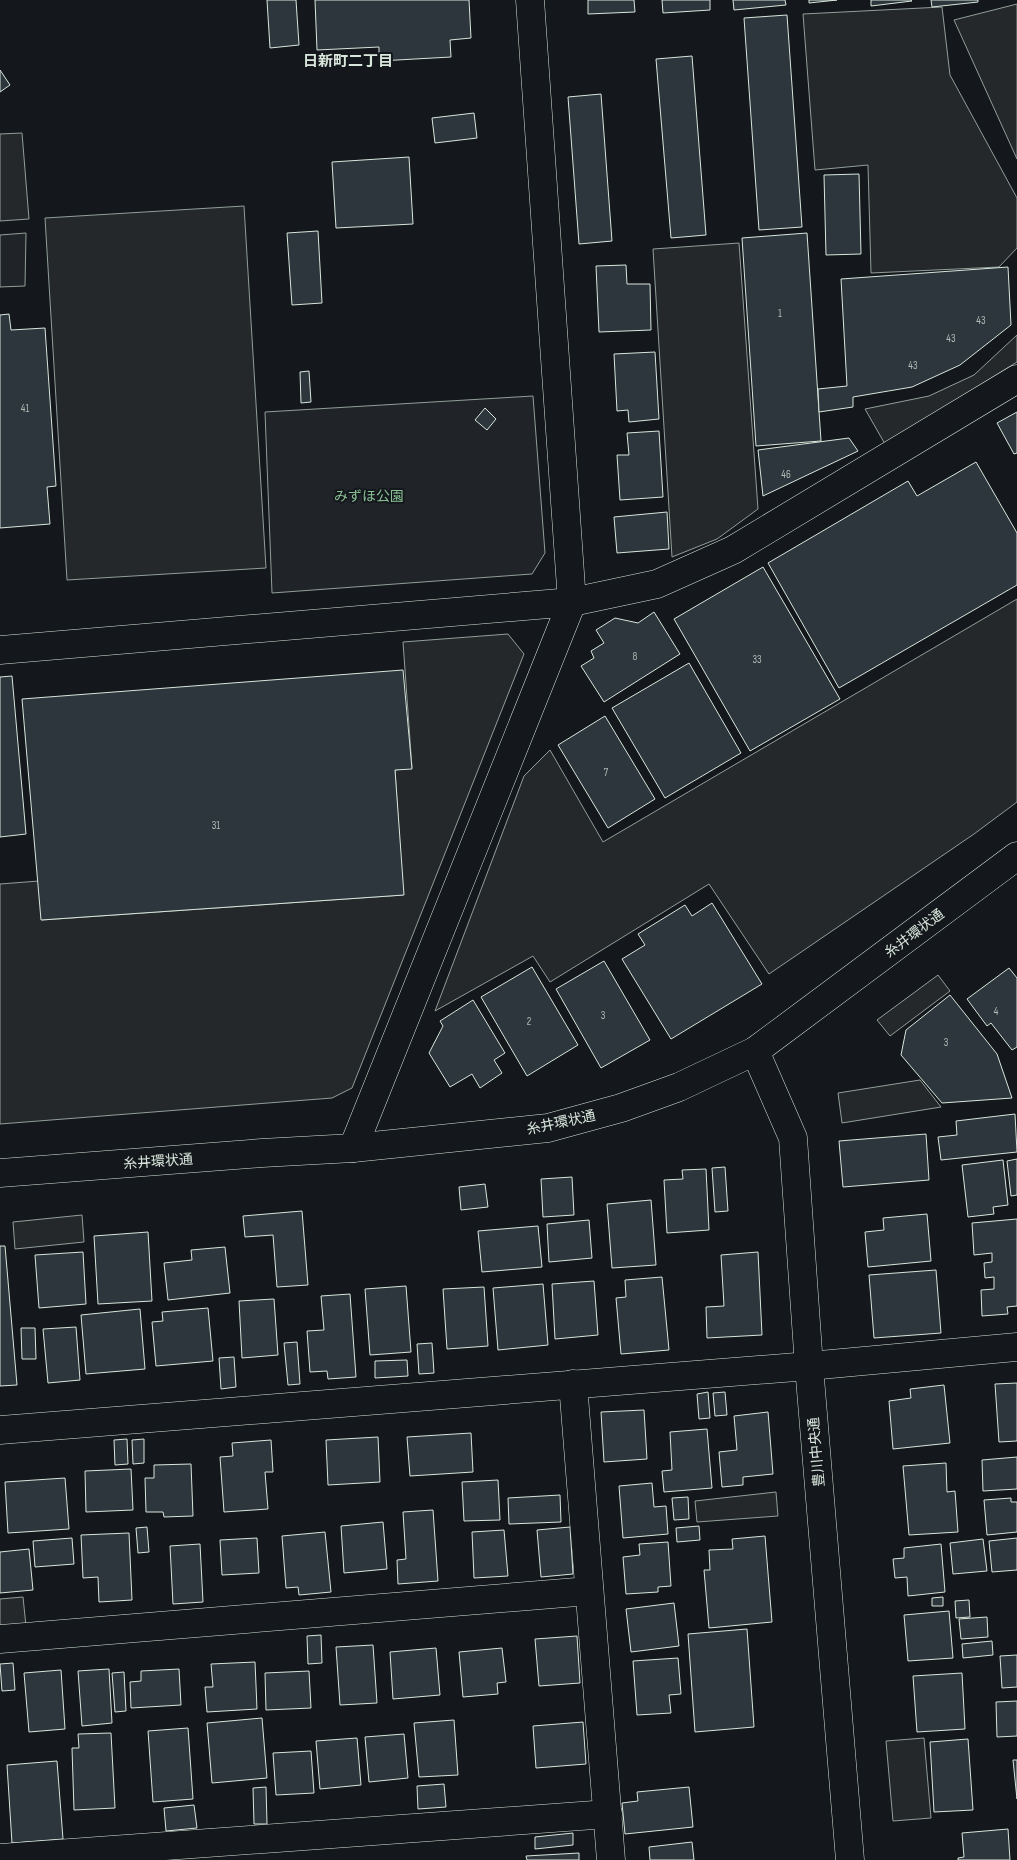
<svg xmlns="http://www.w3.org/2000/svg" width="1017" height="1860" viewBox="0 0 1017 1860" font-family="'Sofia Sans Condensed','Noto Sans JP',sans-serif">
<rect width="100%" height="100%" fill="#14181c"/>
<g fill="#202428" stroke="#939e99">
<path d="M26,233L25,286L0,287V235Z"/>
<path d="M533,396L545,553L532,574L272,593L265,412Z"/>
</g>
<g fill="#24282b" stroke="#939e99">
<path d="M1017,4V159L954,20Z"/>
<path d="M942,7L950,75L1017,198V248L999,267L871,273L868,165L815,170L803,14Z"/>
<path d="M22,133L29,219L0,221V134Z"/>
<path d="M244,206L266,568L67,580L45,218Z"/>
<path d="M739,243L758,509L717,539L672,557L653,249Z"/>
<path d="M1017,335V362L885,444L865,409L929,396L974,375Z"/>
<path d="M1017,599V802L974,834L769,974L709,884L550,982L533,956L435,1011L524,776L550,750L603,842Z"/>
<path d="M508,634L524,654L352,1088L332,1098L0,1124V884L39,881L42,920L403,895L395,770L412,768L403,642Z"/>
<path d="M938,975L950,991L890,1036L877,1020Z"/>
<path d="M920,1080L941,1107L842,1123L838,1093Z"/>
<path d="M82,1215L84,1242L15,1249L13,1222Z"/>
<path d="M776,1492L778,1516L697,1522L695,1501Z"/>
<path d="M23,1597L26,1626L0,1629V1599Z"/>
<path d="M924,1738L931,1818L893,1821L886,1741Z"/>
</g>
<g fill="#2c363c" stroke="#d8e6dc">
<path d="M267,0H296L299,45L270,48Z"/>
<path d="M315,0H469L471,38L450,40L451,57L379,61V47L317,50Z"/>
<path d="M588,0H634L635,12L588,14Z"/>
<path d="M662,0H710V10L663,13Z"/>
<path d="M733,0H785L786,5L734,10Z"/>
<path d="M809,0H837L809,3Z"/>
<path d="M871,0H911L912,1L871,6Z"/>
<path d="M931,0H978V2L932,7Z"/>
<path d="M787,15L802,227L759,230L744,18Z"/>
<path d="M692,56L706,235L671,238L656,59Z"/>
<path d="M0,70L10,85L0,92Z"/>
<path d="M601,94L612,241L579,244L568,97Z"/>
<path d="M474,113L477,138L435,143L432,118Z"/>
<path d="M409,157L413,224L336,228L332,162Z"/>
<path d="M859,174L861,254L826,255L824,175Z"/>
<path d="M318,231L322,303L292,305L287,233Z"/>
<path d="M807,233L821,441L756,446L742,238Z"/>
<path d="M626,265L627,284H650L651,330L599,332L596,266Z"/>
<path d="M1008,267L1011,325L960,365L912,387L853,397V407L819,412L818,389L847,386L841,279Z"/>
<path d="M9,314L11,330L45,328L56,486L47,487L50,524L0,528V315Z"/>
<path d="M655,352L659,419L629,422L628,410L617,411L614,354Z"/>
<path d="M309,371L311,402L301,403L300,372Z"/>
<path d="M485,408L496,419L487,430L475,420Z"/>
<path d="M1017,412V453L1014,454L997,423Z"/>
<path d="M659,431L663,497L620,500L617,455H629L627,433Z"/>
<path d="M849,438L858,451L763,496L758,450Z"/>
<path d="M976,462L1017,533V585L839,688L768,563L908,481L917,496Z"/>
<path d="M667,512L669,549L617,553L614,517Z"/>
<path d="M763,567L840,699L750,751L674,619Z"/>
<path d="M654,612L680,654L604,702L581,666L594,658L591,651L604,643L596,630L615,618L638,623Z"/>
<path d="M689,663L741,753L665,798L612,708Z"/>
<path d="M403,670L412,769L395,770L404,895L41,920L22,699Z"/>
<path d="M12,676L26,834L0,837V677Z"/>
<path d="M605,716L655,799L608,828L558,745Z"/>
<path d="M712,903L762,984L671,1039L622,959L645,945L638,934L685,905L692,916Z"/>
<path d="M604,961L650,1040L601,1068L556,989Z"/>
<path d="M532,967L578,1045L527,1076L481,997Z"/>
<path d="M1009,968L1017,978V1047L1012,1050L991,1023L987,1026L967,999Z"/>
<path d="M950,995L997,1054L1012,1098L942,1103L901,1055L906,1030Z"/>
<path d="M473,1000L505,1053L494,1060L502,1073L480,1088L472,1074L450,1087L429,1053L443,1026L440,1021Z"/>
<path d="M1015,1114L1017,1152L941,1160L938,1137L957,1135L956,1121Z"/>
<path d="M926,1134L929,1180L843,1187L839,1141Z"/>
<path d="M1017,1159V1195L1011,1196L1007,1161Z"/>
<path d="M1003,1160L1008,1205L993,1207L994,1214L968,1217L962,1165Z"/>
<path d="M725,1167L728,1211L715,1212L712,1168Z"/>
<path d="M706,1169L709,1230L667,1233L664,1180L683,1179L682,1170Z"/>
<path d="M572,1177L574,1215L543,1217L541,1179Z"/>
<path d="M485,1184L488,1207L461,1210L459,1187Z"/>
<path d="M651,1200L656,1265L612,1268L607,1204Z"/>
<path d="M302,1211L308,1285L277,1287L273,1235L245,1237L243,1216Z"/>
<path d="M927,1214L931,1261L868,1267L865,1232L884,1230L883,1218Z"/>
<path d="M1017,1219V1306L1007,1307L1008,1314L982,1316L981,1290L994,1289V1277L985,1278L984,1263L992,1262V1253L974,1255L972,1223Z"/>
<path d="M589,1220L592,1258L549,1262L547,1224Z"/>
<path d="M538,1226L542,1267L482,1272L478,1231Z"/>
<path d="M148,1232L152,1301L98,1304L94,1236Z"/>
<path d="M0,1246H5L17,1385L0,1386Z"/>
<path d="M225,1247L230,1293L168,1300L164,1263L192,1260L191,1250Z"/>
<path d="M83,1252L86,1304L39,1308L35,1255Z"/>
<path d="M758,1252L762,1335L707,1338L706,1307L724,1306L721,1255Z"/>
<path d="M936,1270L941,1333L874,1338L869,1275Z"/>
<path d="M662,1277L669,1350L621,1354L616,1298L626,1297L625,1280Z"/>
<path d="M594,1281L598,1335L555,1339L552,1284Z"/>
<path d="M543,1284L548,1345L498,1350L493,1288Z"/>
<path d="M406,1286L411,1352L370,1355L365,1289Z"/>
<path d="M484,1287L488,1346L447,1349L443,1289Z"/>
<path d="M350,1294L356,1377L328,1379L327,1371L310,1372L307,1331L324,1330L321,1296Z"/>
<path d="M274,1299L278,1355L242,1358L239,1301Z"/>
<path d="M208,1308L213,1361L156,1366L152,1322L163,1321L162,1312Z"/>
<path d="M140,1309L145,1369L86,1374L81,1315Z"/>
<path d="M76,1327L80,1380L48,1383L43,1329Z"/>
<path d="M21,1328H35L36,1359H22Z"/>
<path d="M297,1342L300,1384L288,1385L284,1343Z"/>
<path d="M432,1343L434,1373L419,1374L417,1344Z"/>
<path d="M234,1357L236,1387L221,1389L219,1358Z"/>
<path d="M407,1360L408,1376L375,1378V1361Z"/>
<path d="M1017,1383V1441L999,1442L995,1384Z"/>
<path d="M944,1385L950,1443L893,1449L889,1401L911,1398L910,1389Z"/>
<path d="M708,1392L710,1418L699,1419L697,1394Z"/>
<path d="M725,1392L727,1415L715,1416L713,1393Z"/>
<path d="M644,1410L647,1459L604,1462L601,1412Z"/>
<path d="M768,1412L773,1474L743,1477V1485L722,1487L719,1452L737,1450L734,1416Z"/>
<path d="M707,1429L712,1488L664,1492L662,1471L672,1470L670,1432Z"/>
<path d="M471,1433L473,1472L410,1476L407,1437Z"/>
<path d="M378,1437L380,1482L328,1485L326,1440Z"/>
<path d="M127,1439L128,1464L115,1465L114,1440Z"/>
<path d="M144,1439V1463L133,1464L132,1440Z"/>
<path d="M271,1440L273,1472H265L268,1509L224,1512L220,1457L233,1456L232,1443Z"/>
<path d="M1017,1457V1489L983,1491L982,1460Z"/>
<path d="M946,1463L947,1492L955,1491L958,1532L909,1535L903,1466Z"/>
<path d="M191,1464L193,1516L164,1517L163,1512H146L145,1478H154V1465Z"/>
<path d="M131,1469L133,1510L86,1512L85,1471Z"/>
<path d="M65,1478L69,1529L8,1533L5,1482Z"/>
<path d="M498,1480L500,1520L464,1521L462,1482Z"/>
<path d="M652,1483L654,1507L666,1506L668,1534L623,1538L619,1486Z"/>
<path d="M560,1495L561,1522L509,1524L508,1498Z"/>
<path d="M688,1497L689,1519L674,1520L672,1498Z"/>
<path d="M1011,1498V1502H1017V1532L987,1535L984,1500Z"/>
<path d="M433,1510L438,1581L398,1584L397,1560L406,1559L403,1512Z"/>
<path d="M383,1522L387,1569L344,1573L341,1526Z"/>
<path d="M699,1526L700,1540L677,1542L676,1528Z"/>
<path d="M147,1527L149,1552L138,1553L136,1528Z"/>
<path d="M570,1527L573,1574L541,1577L537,1530Z"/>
<path d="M504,1530L508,1576L474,1578L472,1532Z"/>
<path d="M325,1532L331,1592L299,1595L298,1587L286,1588L282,1536Z"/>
<path d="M129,1533L132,1600L99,1602L98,1577L83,1578L81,1535Z"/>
<path d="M765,1536L772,1622L709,1628L704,1570H710L709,1550L733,1549L732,1539Z"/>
<path d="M72,1538L74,1564L35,1567L33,1541Z"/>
<path d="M257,1538L259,1573L222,1575L220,1540Z"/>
<path d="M1017,1538V1570L992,1572L989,1541Z"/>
<path d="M983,1539L987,1571L953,1574L950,1543Z"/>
<path d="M668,1542L671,1586L658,1587V1592L626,1594L623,1557L640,1555L639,1544Z"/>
<path d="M200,1544L203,1602L173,1604L170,1546Z"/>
<path d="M941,1544L945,1592L908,1596L907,1577L895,1578L893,1559L904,1558V1548Z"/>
<path d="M29,1549L33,1590L0,1593V1552Z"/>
<path d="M943,1597V1606H932V1598Z"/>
<path d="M969,1600L970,1617L956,1618L955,1601Z"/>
<path d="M674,1603L679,1646L631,1652L626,1609Z"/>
<path d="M949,1611L953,1658L908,1661L904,1615Z"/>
<path d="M987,1617L988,1637L961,1639L959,1619Z"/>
<path d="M747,1629L754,1727L695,1732L688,1634Z"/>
<path d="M321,1635L322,1663L308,1664L307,1636Z"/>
<path d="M577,1636L580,1683L539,1686L535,1639Z"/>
<path d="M992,1641L993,1655L963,1658L962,1644Z"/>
<path d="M373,1645L377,1703L340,1705L336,1647Z"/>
<path d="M436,1648L440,1695L393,1699L390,1652Z"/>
<path d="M502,1648L506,1682L497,1683L498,1694L463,1697L459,1652Z"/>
<path d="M1017,1655V1687L1002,1688L1000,1656Z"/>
<path d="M678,1658L681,1694L669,1695L671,1713L637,1715L633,1661Z"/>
<path d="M255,1662L257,1709L207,1712L205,1687H213L211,1664Z"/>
<path d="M13,1663L15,1690L2,1691L0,1664Z"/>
<path d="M109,1669L112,1723L82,1726L78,1671Z"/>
<path d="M179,1669L181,1705L131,1708L130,1682L141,1681V1671Z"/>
<path d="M61,1670L65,1729L29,1732L24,1673Z"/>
<path d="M309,1671L311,1708L266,1710L265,1673Z"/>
<path d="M124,1672L126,1711L115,1712L112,1673Z"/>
<path d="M962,1673L965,1729L917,1732L913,1676Z"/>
<path d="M1017,1701V1736L997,1737L996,1702Z"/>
<path d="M262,1718L267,1778L212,1783L207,1723Z"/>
<path d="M454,1720L458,1775L419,1777L414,1723Z"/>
<path d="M583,1722L586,1764L536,1768L533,1726Z"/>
<path d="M188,1728L193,1799L153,1802L148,1731Z"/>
<path d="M111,1733L115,1808L74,1810L72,1748H79L78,1734Z"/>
<path d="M404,1734L408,1778L369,1782L365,1737Z"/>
<path d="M357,1738L361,1785L320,1789L316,1741Z"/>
<path d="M968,1739L973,1810L934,1812L930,1742Z"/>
<path d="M311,1751L314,1793L276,1795L273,1753Z"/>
<path d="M1013,1760H1017V1799Z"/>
<path d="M57,1761L63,1839L12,1843L7,1765Z"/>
<path d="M444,1784L446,1807L418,1809L417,1786Z"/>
<path d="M266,1787L267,1824H254L253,1788Z"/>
<path d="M689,1787L693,1827L625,1834L622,1803L638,1801L637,1792Z"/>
<path d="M194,1805L197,1828L166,1831L164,1808Z"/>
<path d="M1008,1829L1010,1860H958V1858L964,1857L962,1833Z"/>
<path d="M573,1833V1845L535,1849V1837Z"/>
<path d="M692,1842L694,1860H650L649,1847Z"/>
<path d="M579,1853V1860H527L526,1856Z"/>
</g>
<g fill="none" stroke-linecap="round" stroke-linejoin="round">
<g stroke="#d8e6dc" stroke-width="29">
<g id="street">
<path d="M530,0L572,602L657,584L733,550L1017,379"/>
<path d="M573,1384L611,1860"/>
<path d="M0,1430L809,1366L1017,1347"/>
<path d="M0,1639L589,1591"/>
<path d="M0,1858L608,1814"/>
</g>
</g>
<g stroke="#d8e6dc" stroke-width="29">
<g id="secondary">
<path d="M0,650L572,602L353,1148"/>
<path d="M755,1051L793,1138L809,1366L850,1860"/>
<path d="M0,1173L262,1153L353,1148L548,1128L621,1108L679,1087L755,1051L1017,856"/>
</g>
</g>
<use href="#street" stroke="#14181c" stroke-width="28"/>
<use href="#secondary" stroke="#14181c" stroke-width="28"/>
</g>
<g text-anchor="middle" stroke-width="4" stroke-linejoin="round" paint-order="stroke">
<g font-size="11" fill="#adbab4">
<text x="780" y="317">1</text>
<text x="981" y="324">43</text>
<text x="951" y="342">43</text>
<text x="913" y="369">43</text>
<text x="25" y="412">41</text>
<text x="786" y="478">46</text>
<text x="635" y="660">8</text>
<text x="757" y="663">33</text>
<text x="606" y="776">7</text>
<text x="216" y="829">31</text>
<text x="996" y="1015">4</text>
<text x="603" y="1019">3</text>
<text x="529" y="1025">2</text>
<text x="946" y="1046">3</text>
</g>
<g font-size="14" fill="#8ac095" stroke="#14181c">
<text x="369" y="501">みずほ公園</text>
</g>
<g font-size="14" fill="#d8e6dc" stroke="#14181c">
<text transform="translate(914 933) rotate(-37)" y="5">糸井環状通</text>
<text transform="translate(561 1122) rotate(-12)" y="5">糸井環状通</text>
<text transform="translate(158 1161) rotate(-4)" y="5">糸井環状通</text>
<text transform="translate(816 1452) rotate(-95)" y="5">豊川中央通</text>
</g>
<g font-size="15" font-weight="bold" fill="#d8e6dc" stroke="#14181c">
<text x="348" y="66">日新町二丁目</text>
</g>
</g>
</svg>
